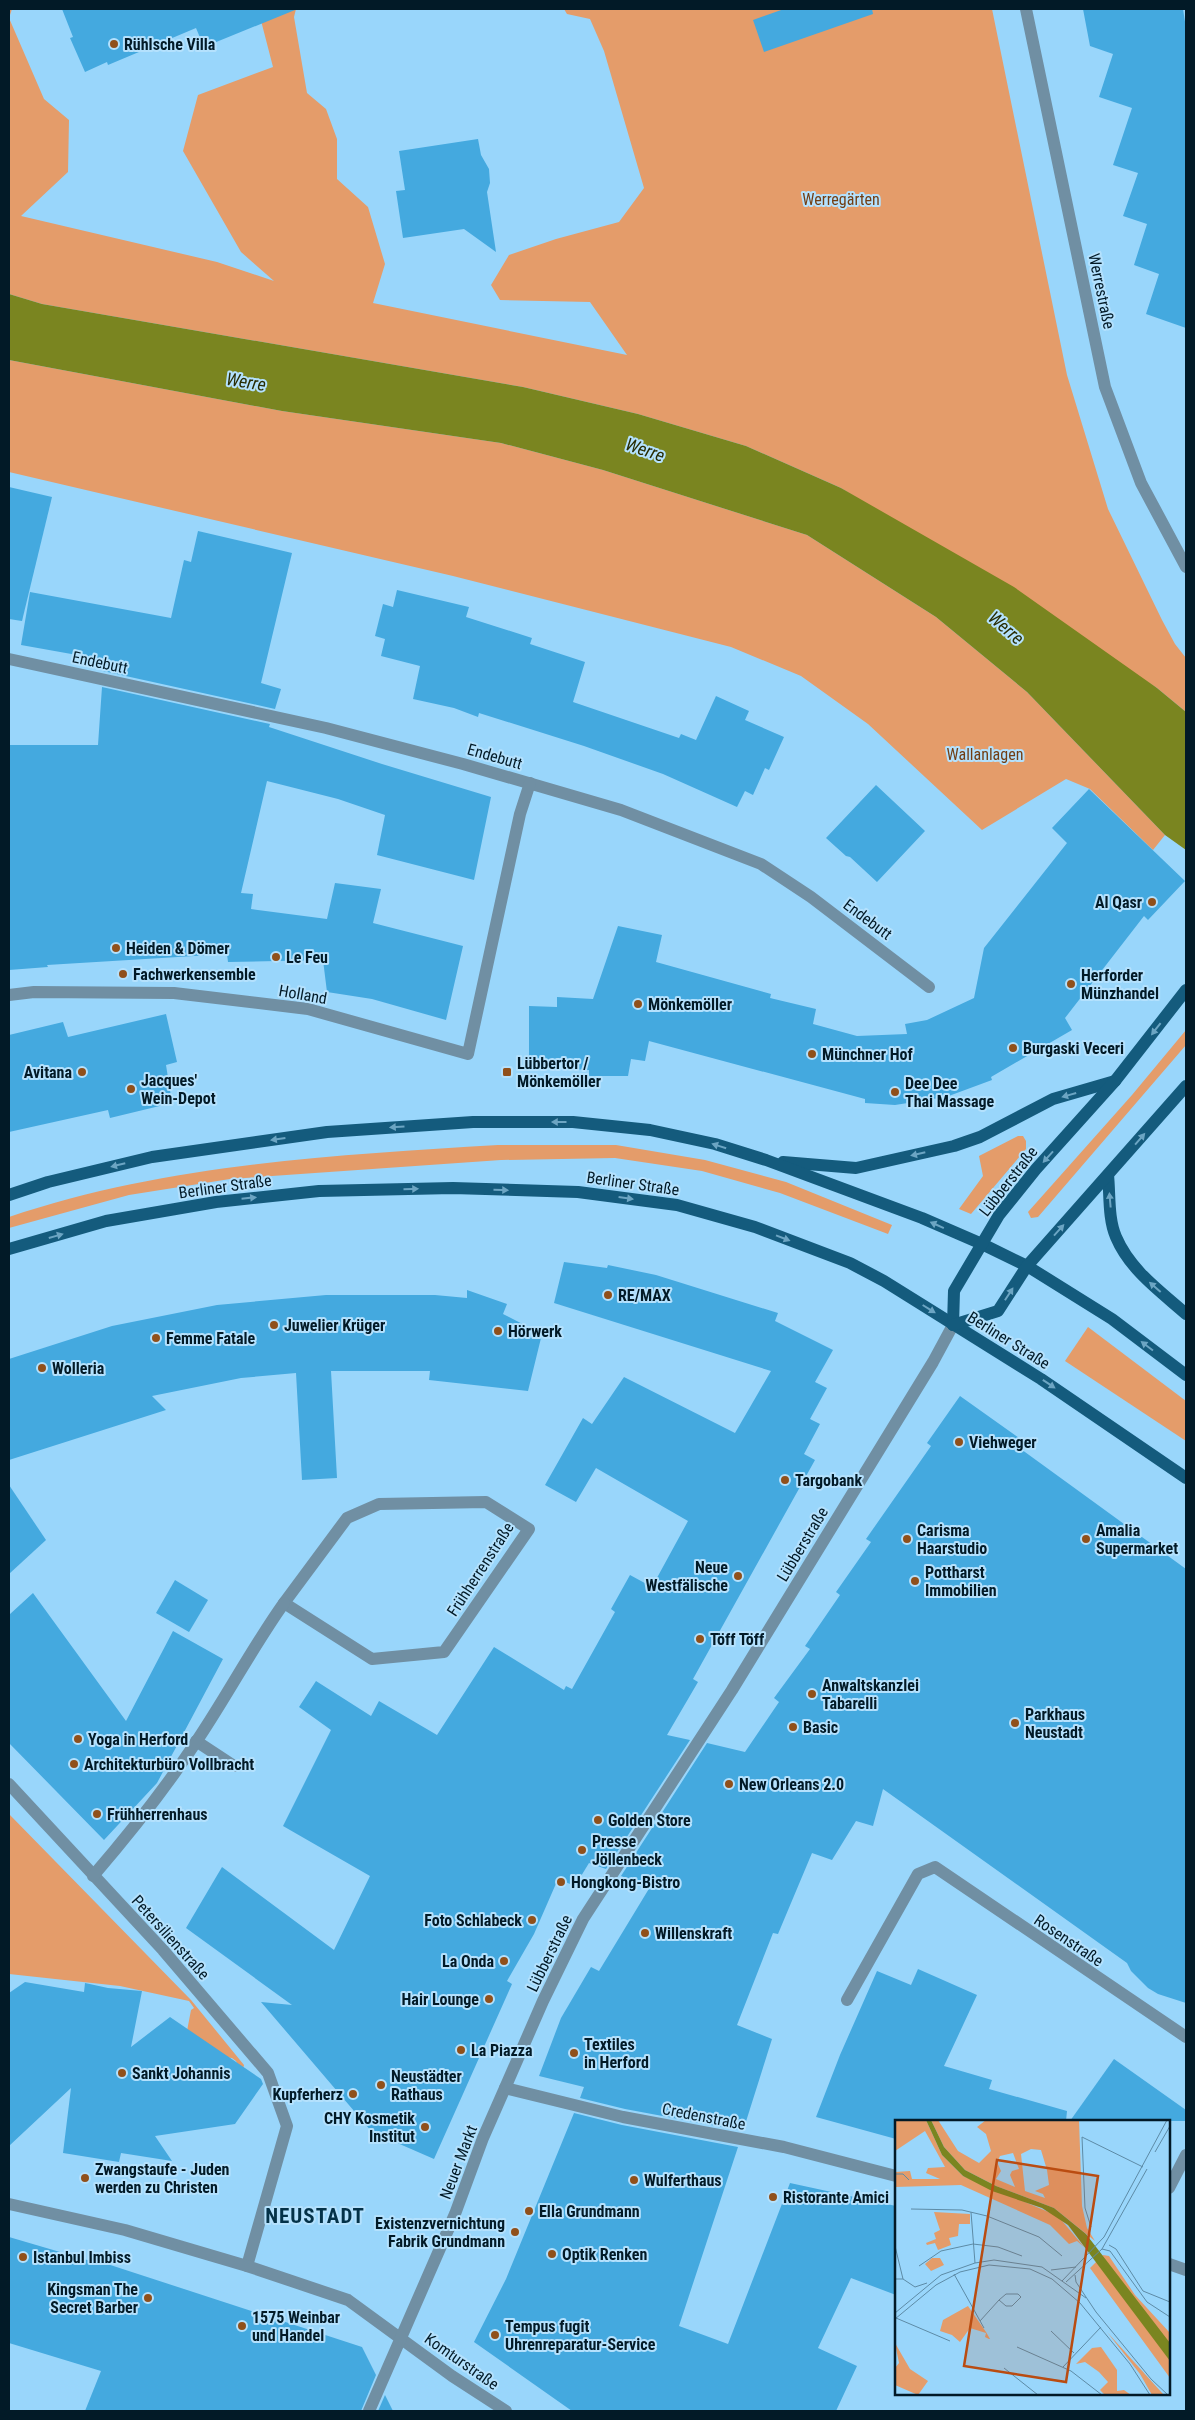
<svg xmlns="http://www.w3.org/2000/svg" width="1195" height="2420" viewBox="0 0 1195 2420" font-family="'Roboto Condensed',sans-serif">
<rect width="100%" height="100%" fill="#99d6fb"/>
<g fill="#e49c6a">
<path d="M9,9H12L9,18L44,99L69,120L68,172L21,216L217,262L274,281L241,252L183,151L198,95L273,67L258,9H296L294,17L307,93L326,109L337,139V179L368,207L385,264L373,303L627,355L590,302L500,300L491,285L509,255L556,239L619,222L644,188L604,51L590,19L567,14L564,9H992L1067,375L1108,509L1162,620L1175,644L1186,658V712L1157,688L841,488L746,446L638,414L523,387L42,304L9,294Z"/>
<path d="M9,360L282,411L501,443L603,470L807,535L936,617L1027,692L1165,835L1153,850L1090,789L1066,779L982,830L868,724L801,676L731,647L453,576L9,472Z"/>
<path d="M1186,1030V1045L1038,1217L1031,1218L1028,1212L1132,1095Z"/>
<path d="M1018,1136H1023L1026,1141V1149L971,1214L959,1209L983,1176L979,1156Z"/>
<path d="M498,1145H616L705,1160L786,1182L892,1225L888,1234L780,1193L702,1171L615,1158L501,1160L230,1179L129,1195L9,1228V1217C165,1164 334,1155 498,1145Z"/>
<path d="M1088,1327L1186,1401V1441L1065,1361Z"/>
<path d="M9,1814L191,2000L244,2065L242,2074L236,2061L232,2058L183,2052L191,2010L194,2008L189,2001L120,1986L9,1974Z"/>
</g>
<path fill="#7a8520" d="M9,294L42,304L523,387L638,414L746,446L841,488L1014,587L1157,688L1186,712V850L1165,835L1027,692L936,617L807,535L603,470L501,443L282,411L9,360Z"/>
<g fill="#44a9df">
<path d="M62,9H295V10L204,47L196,28L108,65L107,62L85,72L70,38L73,37Z"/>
<path d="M784,9H872L873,14L764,52L753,20Z"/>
<path d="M1083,9H1183L1186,28V328L1146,314L1159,274L1134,265L1147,224L1123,216L1138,173L1113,165L1132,108L1099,97L1113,54L1090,46Z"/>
<path d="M478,139L481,155L489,169L490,183L487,192L496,252L464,229L403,238L396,191L405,190L399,151Z"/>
<path d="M9,487L52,497L22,621L9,619Z"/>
<path d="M198,531L292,553L261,683L281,689L275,709L103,671V664L76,659L77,655L21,645L30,592L171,618L184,560L191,562Z"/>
<path d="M397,590L469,607L466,617L532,638L530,644L585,662L573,702L679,738L681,734L696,740L716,696L749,711L745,720L784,737L769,770L765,768L753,795L745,791L737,807L663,774L584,746L479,713L478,717L454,708L413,699L420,666L381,656L385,639L375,636L383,604L393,607Z"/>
<path d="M102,687L270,724L269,727L382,764L491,797L474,880L377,855L385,815L338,799L267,781L241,893L253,894L251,909L327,919L335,883L381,889L373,923L463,946L446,1020L372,999L327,992L323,960L228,962L227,954L47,965L48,967L9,970L10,745H98Z"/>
<path d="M876,785L925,831L877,882L850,857L846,856L826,838Z"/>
<path d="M1089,789L1185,881L1148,920L1144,916L1065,1018L1072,1030L991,1077L992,1080L946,1097L895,1105L865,1103V1099L649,1041L645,1061L631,1059L628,1076H589V1070L556,1068L555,1064L529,1062V1006L557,1007V997L593,999L618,926L662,935L656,962L771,994L770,998L816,1009L813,1024L857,1036L907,1034L905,1024L927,1020L974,998L984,948L1067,843L1052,828Z"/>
<path d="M166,1014L177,1062L166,1065L172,1103L110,1118L108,1110L9,1132V1035L63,1022L68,1037Z"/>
<path d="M564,1262L607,1268L608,1265L656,1275L778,1313L775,1321L833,1350L815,1382L827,1388L810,1419L820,1424L804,1454L815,1460L693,1679L698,1682L667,1735L690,1740L606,1869L589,1863L575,1886L558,1879L534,1934L507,1981L512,1984L434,2159L372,2132L261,2002L292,2005L186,1928L222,1867L334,1950L370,1876L283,1826L331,1730L299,1707L316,1681L371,1716L379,1701L437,1735L494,1647L564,1690L566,1686L572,1689L615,1612L611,1609L630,1575L652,1587L688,1521L596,1468L576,1502L545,1485L583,1418L592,1424L624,1377L735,1433L771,1371L554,1303Z"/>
<path d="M467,1290L507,1304L503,1314L542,1334L528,1391L429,1380L430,1371H331L337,1478L302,1480L296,1373L241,1378L152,1396L166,1410L9,1460V1359L112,1326L217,1305L326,1295H435L467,1298Z"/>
<path d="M960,1396L1019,1438L1014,1444L1186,1569V2003L1158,1994L1148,1988L1131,1971L1127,1963L883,1789L873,1826L856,1821L832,1860L812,1853L778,1934L773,1933L737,2025L772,2039L743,2131L625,2109L580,2098L584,2087L539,2076L561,2018L591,1967L599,1971L650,1887L621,1876L707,1743L745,1752L779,1702L774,1698L810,1649L805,1646L840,1595L836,1592L871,1542L866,1539L931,1446L927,1443Z"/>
<path d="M9,1485L46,1540L9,1574Z"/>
<path d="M175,1580L208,1600L189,1632L156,1613Z"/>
<path d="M33,1593L126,1721L173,1631L223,1659L157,1783L104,1840L9,1743V1615Z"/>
<path d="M918,1969L977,1995L944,2066L992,2080L989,2089L1067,2111L1066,2121H896V2139L816,2117L840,2055L877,1971L911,1985Z"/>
<path d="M25,1982L84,1992L85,1983L108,1988L142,1991L131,2047L170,2017L261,2079L263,2084L235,2124L155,2136L172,2161L121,2153L119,2162L63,2153L71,2088L9,2146V1993Z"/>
<path d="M1114,2059L1186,2110V2121H1070Z"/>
<path d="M574,2113L622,2125L738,2147L679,2326L728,2344L790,2183L896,2206V2295L851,2278L818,2348L857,2366L836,2411H572L474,2342L506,2279Z"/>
<path d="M9,2237L94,2262L95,2260L362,2347L376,2375L361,2411H85L101,2371L9,2343Z"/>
<path d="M385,2395L393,2411H378Z"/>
</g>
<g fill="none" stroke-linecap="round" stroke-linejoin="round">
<g stroke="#708fa3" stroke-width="12">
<path d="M1026,9L1105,387L1141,483L1186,567"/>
<path d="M9,659L326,728L463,764L621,810L761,864L811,897L929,987"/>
<path d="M9,995L34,992L174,993L308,1009L468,1054L520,814L530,783"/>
<path d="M486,1502L529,1529L444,1652L372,1659L284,1603L347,1518L379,1504Z"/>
<path d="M196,1741L234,1766"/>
<path d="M9,1784L163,1950L268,2073L287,2126L247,2266"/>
<path d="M93,1876C130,1833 165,1789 196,1742C227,1696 252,1648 284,1603"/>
<path d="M847,2000L918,1874L935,1867L1186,2037"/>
<path d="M505,2088L623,2117L784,2147L896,2176"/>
<path d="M1169,2188L1186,2155"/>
<path d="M9,2204L125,2230L247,2266L348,2300L452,2376L506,2411"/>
<path d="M1169,2264L1186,2270"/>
<path d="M369,2411L455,2214L483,2138L505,2088L543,2001L583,1919L732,1690L933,1362L953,1325"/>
</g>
<g stroke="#145b7d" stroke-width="12">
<path d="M783,1162L856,1168L954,1146L980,1137L1053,1099L1115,1081"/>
<path d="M1108,1175C1110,1194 1108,1219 1116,1237C1130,1270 1160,1291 1186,1314"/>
<path d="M9,1195L48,1182L152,1157L327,1132L473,1122H573L650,1130L715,1144L766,1160L922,1218L982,1244L1027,1266L1112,1319L1186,1375"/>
<path d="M9,1249L106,1221L216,1202L319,1191L453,1188L578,1192L677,1205L755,1227L850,1263L884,1281L1041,1379L1186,1478"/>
<path d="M953,1325L954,1291L999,1215L1036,1169L1115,1081L1186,990"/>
<path d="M953,1325L998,1311L1027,1266L1186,1086"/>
</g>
</g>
<defs><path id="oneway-solid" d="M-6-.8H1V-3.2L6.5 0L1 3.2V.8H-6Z" transform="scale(1.25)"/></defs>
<g fill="#6ca5c3">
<use href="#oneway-solid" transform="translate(1156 1029) rotate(128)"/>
<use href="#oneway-solid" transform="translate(1069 1095) rotate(164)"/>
<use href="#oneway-solid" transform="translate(559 1122) rotate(180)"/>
<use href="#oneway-solid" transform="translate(397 1127) rotate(176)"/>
<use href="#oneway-solid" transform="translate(278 1139) rotate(172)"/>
<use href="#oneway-solid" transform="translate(1140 1139) rotate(-49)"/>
<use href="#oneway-solid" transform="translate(719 1146) rotate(-163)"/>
<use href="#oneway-solid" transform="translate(918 1154) rotate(167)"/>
<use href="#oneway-solid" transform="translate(1048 1157) rotate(132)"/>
<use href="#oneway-solid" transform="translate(118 1165) rotate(166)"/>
<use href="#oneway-solid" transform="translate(411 1189) rotate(-1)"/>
<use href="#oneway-solid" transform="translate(501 1190) rotate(1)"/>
<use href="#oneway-solid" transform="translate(249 1198) rotate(-6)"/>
<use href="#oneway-solid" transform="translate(626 1198) rotate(8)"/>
<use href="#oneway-solid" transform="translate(1110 1200) rotate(-95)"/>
<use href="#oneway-solid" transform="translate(937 1225) rotate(-156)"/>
<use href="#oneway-solid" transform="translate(1059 1230) rotate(-48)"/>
<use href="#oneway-solid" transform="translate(56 1236) rotate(-16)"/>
<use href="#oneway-solid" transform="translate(783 1238) rotate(21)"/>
<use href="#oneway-solid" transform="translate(1155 1287) rotate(-139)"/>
<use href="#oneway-solid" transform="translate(1009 1294) rotate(-57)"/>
<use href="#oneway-solid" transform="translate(929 1309) rotate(32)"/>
<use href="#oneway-solid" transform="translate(1147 1346) rotate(-143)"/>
<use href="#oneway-solid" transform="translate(1049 1384) rotate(34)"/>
</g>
<g fill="#90501b" stroke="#b4e1fd" stroke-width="2">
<circle cx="114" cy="44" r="5"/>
<circle cx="1152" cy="902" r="5"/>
<circle cx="116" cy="948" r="5"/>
<circle cx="276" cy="957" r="5"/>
<circle cx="123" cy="974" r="5"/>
<circle cx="1071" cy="984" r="5"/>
<circle cx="638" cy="1004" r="5"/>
<circle cx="1013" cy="1048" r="5"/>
<circle cx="812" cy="1054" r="5"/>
<circle cx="82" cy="1072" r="5"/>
<rect x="502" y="1067" width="10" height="10" rx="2.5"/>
<circle cx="131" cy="1089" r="5"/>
<circle cx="895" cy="1092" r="5"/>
<circle cx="608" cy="1295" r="5"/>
<circle cx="274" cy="1325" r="5"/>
<circle cx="498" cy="1331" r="5"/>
<circle cx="156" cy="1338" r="5"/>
<circle cx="42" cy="1368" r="5"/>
<circle cx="959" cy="1442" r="5"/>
<circle cx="785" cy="1480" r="5"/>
<circle cx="907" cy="1539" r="5"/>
<circle cx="1086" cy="1539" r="5"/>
<circle cx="738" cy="1576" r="5"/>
<circle cx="915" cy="1581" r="5"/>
<circle cx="700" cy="1639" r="5"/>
<circle cx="812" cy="1694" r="5"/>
<circle cx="1015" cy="1723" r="5"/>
<circle cx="793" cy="1727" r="5"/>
<circle cx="78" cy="1739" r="5"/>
<circle cx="74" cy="1764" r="5"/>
<circle cx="729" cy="1784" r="5"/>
<circle cx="97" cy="1814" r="5"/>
<circle cx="598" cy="1820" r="5"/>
<circle cx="582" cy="1850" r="5"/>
<circle cx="561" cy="1882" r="5"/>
<circle cx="532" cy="1920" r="5"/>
<circle cx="645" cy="1933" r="5"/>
<circle cx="504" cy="1961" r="5"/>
<circle cx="489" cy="1999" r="5"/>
<circle cx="461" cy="2050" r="5"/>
<circle cx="574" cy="2053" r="5"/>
<circle cx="122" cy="2073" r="5"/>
<circle cx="381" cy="2085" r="5"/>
<circle cx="353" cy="2094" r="5"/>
<circle cx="425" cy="2127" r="5"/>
<circle cx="85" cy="2178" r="5"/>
<circle cx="634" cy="2180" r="5"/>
<circle cx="773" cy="2197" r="5"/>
<circle cx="529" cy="2211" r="5"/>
<circle cx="515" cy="2232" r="5"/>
<circle cx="552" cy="2254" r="5"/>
<circle cx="23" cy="2257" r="5"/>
<circle cx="148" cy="2298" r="5"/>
<circle cx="242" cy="2326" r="5"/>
<circle cx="495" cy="2335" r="5"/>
</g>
<g text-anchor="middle" stroke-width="4" stroke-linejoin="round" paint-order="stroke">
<g font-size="16" font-weight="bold" fill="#021a27" stroke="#b4e1fd" text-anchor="start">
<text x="124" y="50">Rühlsche Villa</text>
<text x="1142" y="908" text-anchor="end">Al Qasr</text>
<text x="126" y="954">Heiden &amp; Dömer</text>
<text x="286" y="963">Le Feu</text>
<text x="133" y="980">Fachwerkensemble</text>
<text x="1081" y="981">Herforder<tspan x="1081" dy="18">Münzhandel</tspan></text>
<text x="648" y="1010">Mönkemöller</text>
<text x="1023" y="1054">Burgaski Veceri</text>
<text x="822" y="1060">Münchner Hof</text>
<text x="517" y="1069">Lübbertor /<tspan x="517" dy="18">Mönkemöller</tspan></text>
<text x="72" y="1078" text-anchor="end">Avitana</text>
<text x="141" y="1086">Jacques'<tspan x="141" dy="18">Wein-Depot</tspan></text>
<text x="905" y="1089">Dee Dee<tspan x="905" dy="18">Thai Massage</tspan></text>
<text x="618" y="1301">RE/MAX</text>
<text x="284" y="1331">Juwelier Krüger</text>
<text x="508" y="1337">Hörwerk</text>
<text x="166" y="1344">Femme Fatale</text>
<text x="52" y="1374">Wolleria</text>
<text x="969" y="1448">Viehweger</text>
<text x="795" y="1486">Targobank</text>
<text x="917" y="1536">Carisma<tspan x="917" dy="18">Haarstudio</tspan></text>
<text x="1096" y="1536">Amalia<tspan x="1096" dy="18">Supermarket</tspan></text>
<text x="728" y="1573" text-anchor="end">Neue<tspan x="728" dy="18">Westfälische</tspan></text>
<text x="925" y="1578">Pottharst<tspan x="925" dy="18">Immobilien</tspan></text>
<text x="710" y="1645">Töff Töff</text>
<text x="822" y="1691">Anwaltskanzlei<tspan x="822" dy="18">Tabarelli</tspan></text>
<text x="1025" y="1720">Parkhaus<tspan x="1025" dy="18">Neustadt</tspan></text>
<text x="803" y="1733">Basic</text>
<text x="88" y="1745">Yoga in Herford</text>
<text x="84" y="1770">Architekturbüro Vollbracht</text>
<text x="739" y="1790">New Orleans 2.0</text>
<text x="107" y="1820">Frühherrenhaus</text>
<text x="608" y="1826">Golden Store</text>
<text x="592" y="1847">Presse<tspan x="592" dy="18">Jöllenbeck</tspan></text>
<text x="571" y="1888">Hongkong-Bistro</text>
<text x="522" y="1926" text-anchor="end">Foto Schlabeck</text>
<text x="655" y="1939">Willenskraft</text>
<text x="494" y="1967" text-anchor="end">La Onda</text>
<text x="479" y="2005" text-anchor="end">Hair Lounge</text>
<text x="584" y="2050">Textiles<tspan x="584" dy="18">in Herford</tspan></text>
<text x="471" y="2056">La Piazza</text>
<text x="132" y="2079">Sankt Johannis</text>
<text x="391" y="2082">Neustädter<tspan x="391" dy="18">Rathaus</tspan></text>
<text x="343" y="2100" text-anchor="end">Kupferherz</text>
<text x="415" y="2124" text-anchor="end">CHY Kosmetik<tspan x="415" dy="18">Institut</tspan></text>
<text x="95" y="2175">Zwangstaufe - Juden<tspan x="95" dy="18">werden zu Christen</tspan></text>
<text x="644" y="2186">Wulferthaus</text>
<text x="783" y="2203">Ristorante Amici</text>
<text x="539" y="2217">Ella Grundmann</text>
<text x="505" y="2229" text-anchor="end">Existenzvernichtung<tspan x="505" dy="18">Fabrik Grundmann</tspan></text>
<text x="562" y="2260">Optik Renken</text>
<text x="33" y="2263">Istanbul Imbiss</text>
<text x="138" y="2295" text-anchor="end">Kingsman The<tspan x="138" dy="18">Secret Barber</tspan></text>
<text x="252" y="2323">1575 Weinbar<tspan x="252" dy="18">und Handel</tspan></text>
<text x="505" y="2332">Tempus fugit<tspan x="505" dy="18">Uhrenreparatur-Service</tspan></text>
</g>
<g font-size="16" fill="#713d12" stroke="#b4e1fd">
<text x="841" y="205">Werregärten</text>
<text x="985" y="760">Wallanlagen</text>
</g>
<g font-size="16" fill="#021a27" stroke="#b4e1fd">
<text transform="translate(1102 291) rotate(78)" y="6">Werrestraße</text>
<text transform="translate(100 662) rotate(12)" y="6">Endebutt</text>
<text transform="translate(495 756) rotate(16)" y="6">Endebutt</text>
<text transform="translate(868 919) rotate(37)" y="6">Endebutt</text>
<text transform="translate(303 994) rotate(10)" y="6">Holland</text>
<text transform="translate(1008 1181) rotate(-52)" y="6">Lübberstraße</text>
<text transform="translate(633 1183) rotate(8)" y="6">Berliner Straße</text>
<text transform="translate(225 1186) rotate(-8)" y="6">Berliner Straße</text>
<text transform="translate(1009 1340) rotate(32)" y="6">Berliner Straße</text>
<text transform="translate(802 1544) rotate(-59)" y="6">Lübberstraße</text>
<text transform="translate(480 1569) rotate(-57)" y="6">Frühherrenstraße</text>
<text transform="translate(171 1937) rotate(48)" y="6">Petersilienstraße</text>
<text transform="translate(1069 1940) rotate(34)" y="6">Rosenstraße</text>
<text transform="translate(549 1953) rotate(-64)" y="6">Lübberstraße</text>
<text transform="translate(704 2116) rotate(11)" y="6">Credenstraße</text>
<text transform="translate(458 2162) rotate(-69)" y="6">Neuer Markt</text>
<text transform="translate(462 2361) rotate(35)" y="6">Komturstraße</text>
</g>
<g font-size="18" font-style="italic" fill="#282c03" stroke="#b4e1fd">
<text transform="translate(246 382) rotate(9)" y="6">Werre</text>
<text transform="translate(645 450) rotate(19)" y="6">Werre</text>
<text transform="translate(1006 628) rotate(41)" y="6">Werre</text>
</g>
<g font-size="21" font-weight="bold" letter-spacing="1" fill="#043248" stroke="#b4e1fd">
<text x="315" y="2223">NEUSTADT</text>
</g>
</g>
<g transform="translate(895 2120)">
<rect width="275" height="275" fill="#99d6fb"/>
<path d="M0,0H31L47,35L68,56L163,96L189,127L182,121L174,124L155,105L66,65L0,67V52L15,51L17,59H45L31,53L33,48L50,47L30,11L0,31ZM36,0H43L63,31L84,43L96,31L91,14L82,7L91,0H184L187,86L192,108L200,121L159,88L101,66L70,50L49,27ZM136,29L146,30L152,50L154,65L140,71L148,74L150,78L130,71L126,34ZM118,33L124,49L117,51L115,55L120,67L101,59L106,51L102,42L105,36ZM39,92L75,94V104H64L63,116L54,118L56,125L43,130L40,123L32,125L31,123L41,119L39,113L45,110ZM208,135L214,136L240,175L275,213V258L195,148ZM37,138H45L49,145L36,151L30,144ZM73,186L91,212L95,219H94L90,217L91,213L75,208L65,222L57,215L45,211L48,200ZM212,212L268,274L266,275H257L245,254ZM0,223L15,249L33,261L23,275L0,265V248L4,243ZM206,227L222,250V271L229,270L236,275H210L205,270L213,262L204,252L190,242L181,244L197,228Z" fill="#e49c6a" fill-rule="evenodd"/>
<path d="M31,0H36L49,27L70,50L101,66L159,88L191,114L275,223V241L173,105L147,88L97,71L68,56L47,35Z" fill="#7a8520"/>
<path fill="none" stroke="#5d8ba6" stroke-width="1" d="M260,32L275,6M0,54H8L14,60M16,89L67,90L92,96L144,117L167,136M76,92L80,143M196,107L190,88L187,17L248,47M214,125L221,129L248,171L275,182M0,126L8,159M207,129L215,131L252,182L275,197M24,146L46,131L78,124L103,127L127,136M156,150L181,147M59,154L89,208M180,155L181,162L201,192L256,259L273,275M0,159H8L20,167L32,163M167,161L209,117L272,0M171,162L207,129L252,49M111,174H123L126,177L117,186H111L104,180ZM0,193L46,155L80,143L99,140L147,147L191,178M1,198L55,221M0,199L41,165L65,152L94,145L135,149L157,159L185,183L235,244L255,275M85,201L104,180M156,211L179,233M122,227L176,251L207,275M168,247L206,207M109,248L143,275"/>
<path fill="#ba4c11" fill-opacity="0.15" stroke="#ba4c11" stroke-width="2.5" d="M102,40L203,56L171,262L69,246Z"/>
<rect width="275" height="275" fill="none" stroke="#021a27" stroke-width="2.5"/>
</g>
<rect width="1195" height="2420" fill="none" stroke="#021a27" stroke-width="20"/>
</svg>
